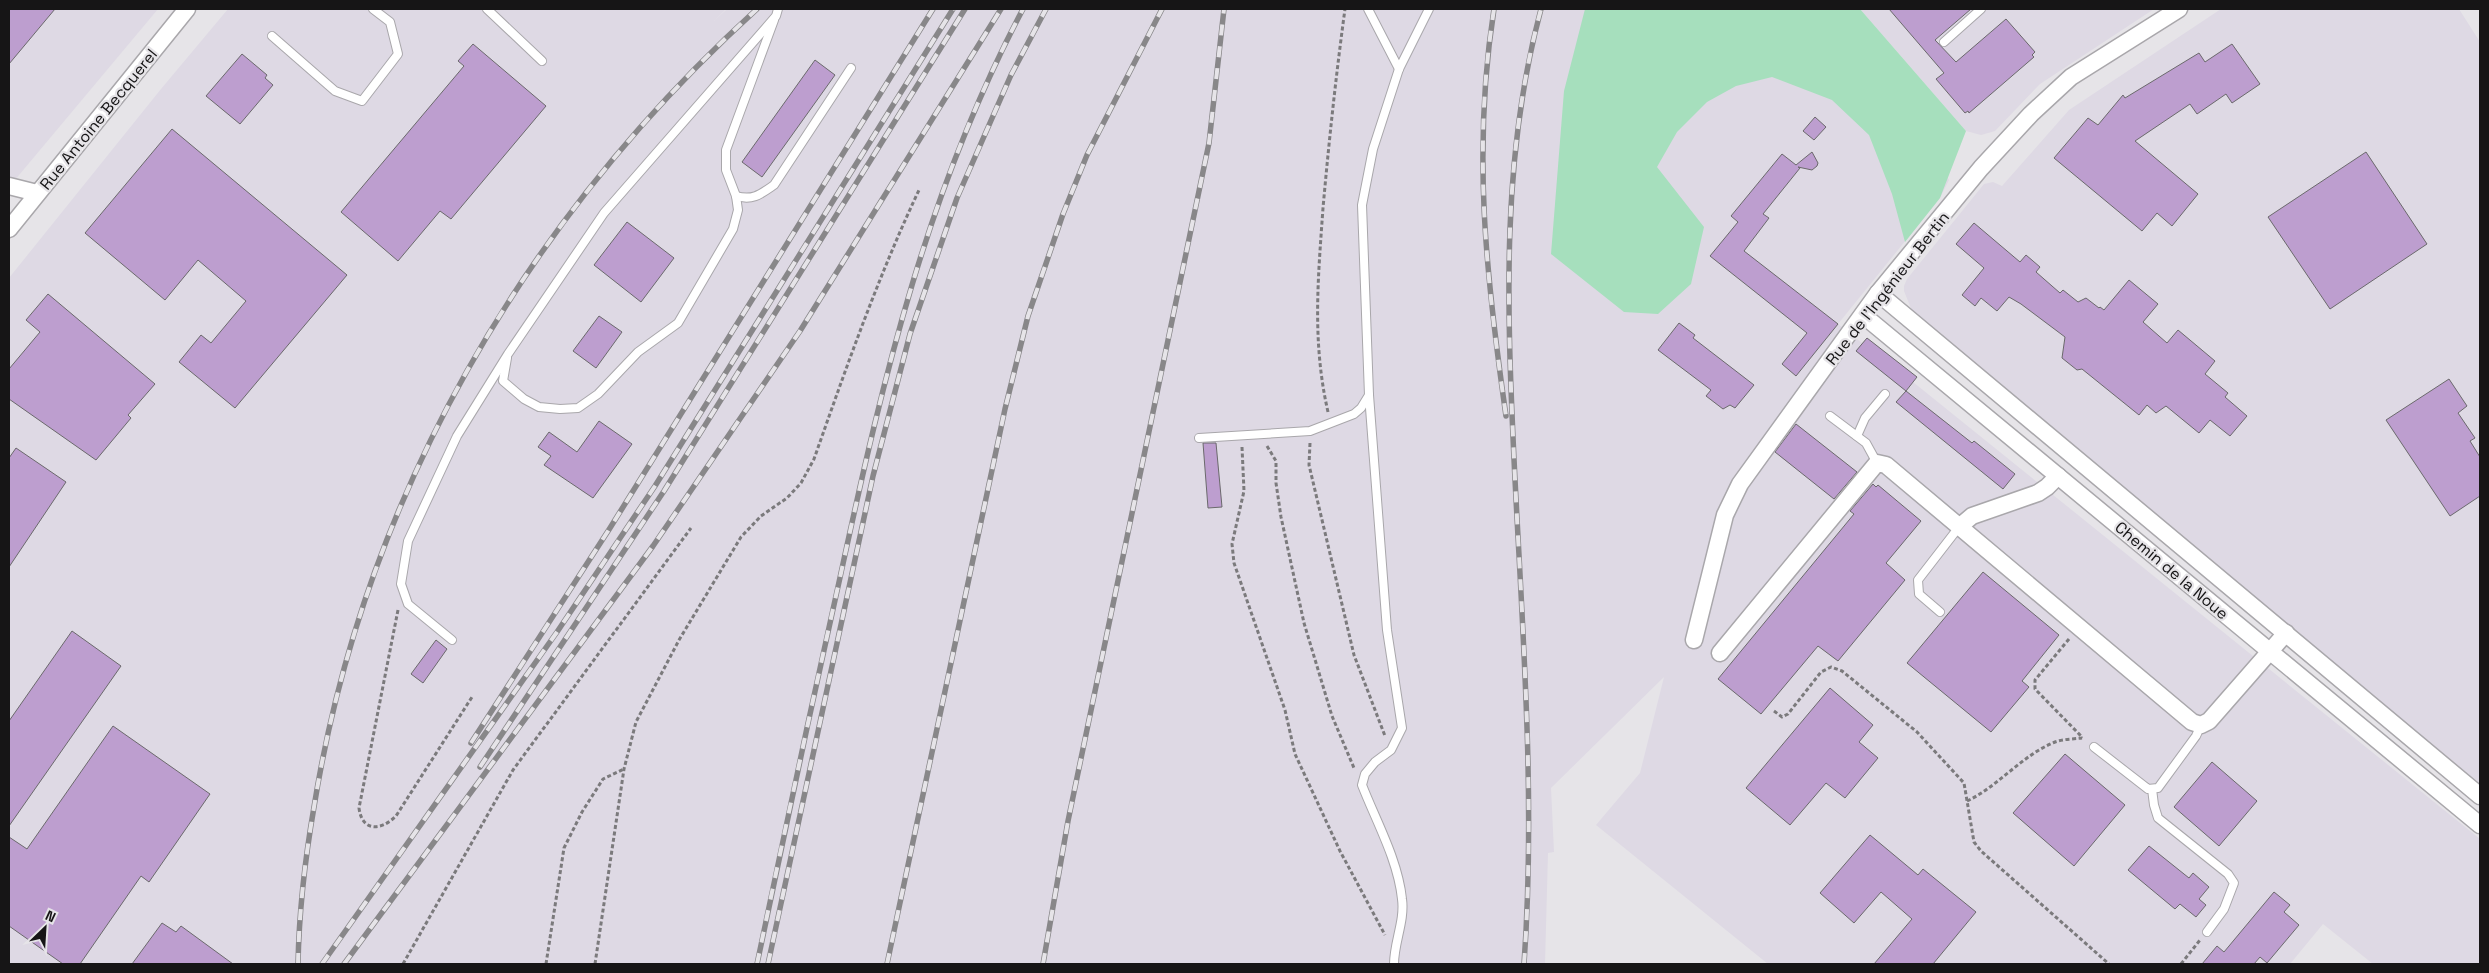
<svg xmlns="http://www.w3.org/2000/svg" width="2489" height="973" viewBox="0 0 2489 973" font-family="'Space Grotesk',sans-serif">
<rect width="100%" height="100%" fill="#e6e4e8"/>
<g fill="#ded9e4">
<path d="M9,9H158L9,187Z"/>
<path d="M228,9H726L714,21L727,9H1835L1949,180L1940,198L1838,324L1862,343L1867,338L1917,377L1913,382L2480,839V964H2373L2323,924L2290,964H1768L1596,825L1640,773L1664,677L1551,788L1554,852L1548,853L1545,964H9V278L161,89Z"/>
<path d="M1860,9H2154L2040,84L1995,131L1981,135L1966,131Z"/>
<path d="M2221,9H2459L2480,42V784L1914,316L1904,291V286L1907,279L1984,184L1993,182L2002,186L2069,110Z"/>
</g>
<path fill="#a6dfbd" d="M1585,9H1860L1966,131L1940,198L1905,242L1892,194L1869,135L1832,100L1772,77L1736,86L1707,102L1677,132L1657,167L1704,227L1691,284L1658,314L1624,312L1551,254L1564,91Z"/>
<g fill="#bd9ecf" stroke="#6b696c">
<path d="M9,9H55L9,64Z"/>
<path d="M1889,9H1971L1935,40L1956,62L2006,19L2035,52L2032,55L2034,57L1969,113L1968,111L1965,113L1936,79L1944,73Z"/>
<path d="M473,44L546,106L451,219L440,211L398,261L341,212L464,66L458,61Z"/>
<path d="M2232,44L2260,84L2232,103L2226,94L2197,114L2190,104L2135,141L2198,194L2172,226L2157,213L2142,231L2054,158L2088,118L2098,125L2123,95L2125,98L2199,53L2205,62Z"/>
<path d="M242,54L267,75L265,78L273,85L240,124L206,96Z"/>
<path d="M815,60L835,75L762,177L742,162Z"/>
<path d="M1815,117L1826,127L1814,140L1803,131Z"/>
<path d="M172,129L347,275L235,408L179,362L201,335L211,343L246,301L198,260L165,300L85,233Z"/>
<path d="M1812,152L1818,163L1817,166L1812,170L1798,167L1800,168L1763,214L1769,218L1744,251L1838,324L1796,376L1782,364L1807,333L1710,256L1738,222L1731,216L1782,154L1796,165Z"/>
<path d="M2366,152L2427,244L2330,309L2268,217Z"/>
<path d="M627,222L674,258L641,302L594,265Z"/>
<path d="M1974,223L2020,262L2026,255L2040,267L2036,272L2060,293L2063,290L2078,302L2086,298L2099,308L2100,307L2104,310L2129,280L2158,304L2143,322L2167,343L2178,330L2215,361L2205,374L2228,393L2225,397L2247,416L2230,436L2210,420L2199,433L2166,406L2156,413L2147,405L2139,415L2082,369L2077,370L2062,358L2065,337L2021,304L2009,297L1997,311L1981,298L1975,306L1962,295L1984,268L1956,244Z"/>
<path d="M48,294L155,384L128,415L131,418L96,460L9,399V369L40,332L26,320Z"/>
<path d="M599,316L622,332L596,368L573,351Z"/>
<path d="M1679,323L1695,335L1693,338L1754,385L1735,408L1730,405L1723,409L1706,396L1711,390L1658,350Z"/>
<path d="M1867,338L1917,377L1906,391L1972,443L1974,441L2015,474L2003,489L1896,402L1906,391L1856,351Z"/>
<path d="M2449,379L2467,406L2458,413L2475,438L2470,441L2480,457V496L2450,516L2386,420Z"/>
<path d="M599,421L632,444L593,498L544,465L551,456L538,447L549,432L577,452Z"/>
<path d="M1796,424L1857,472L1834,499L1775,452Z"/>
<path d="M1203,443H1216L1222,507L1208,508Z"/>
<path d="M16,448L66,482L9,567V458Z"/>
<path d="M1873,484L1876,487L1878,485L1921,521L1886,563L1905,580L1838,661L1818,646L1761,714L1718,679L1854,514L1850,511Z"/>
<path d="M1983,572L2059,635L2022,681L2029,687L1991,732L1907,663Z"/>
<path d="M72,631L121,666L9,826V721Z"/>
<path d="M436,640L447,649L423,683L411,674Z"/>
<path d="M1830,688L1873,725L1859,742L1878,758L1845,798L1826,783L1790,825L1746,788Z"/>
<path d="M113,726L210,794L149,882L141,876L80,964H63L9,926V837L27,849Z"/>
<path d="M2065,754L2125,805L2074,866L2013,813Z"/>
<path d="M2212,762L2257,801L2219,846L2174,807Z"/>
<path d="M1870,835L1918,875L1923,869L1976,912L1933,964H1874L1912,919L1881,892L1854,923L1820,893Z"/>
<path d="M2149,846L2189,878L2193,873L2209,887L2199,899L2206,905L2196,917L2180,904L2175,909L2128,870Z"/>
<path d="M2274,892L2290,905L2284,912L2299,925L2267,963L2260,957L2254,964H2202L2217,946L2224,952Z"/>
<path d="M162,923L176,932L181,926L233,964H132Z"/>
</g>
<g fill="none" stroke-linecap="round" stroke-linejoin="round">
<g stroke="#a9a7ab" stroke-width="10">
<g id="lane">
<path d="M487,9L542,61"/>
<path d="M1368,9L1399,69"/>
<path d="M272,36L335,91L362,101L398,54L390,22L373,9"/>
<path d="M1944,42L1981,9"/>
<path d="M736,196C753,201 761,194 774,185L851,68"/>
<path d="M507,358L503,381L524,399L539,407L560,409L578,408L598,394L638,352L678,323L733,229L738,210L736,196L726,170V150L774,20"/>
<path d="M1369,395L1387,630L1402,728L1391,750L1375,762L1365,774L1362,785C1376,821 1398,860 1402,899C1405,921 1394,942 1394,964"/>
<path d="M1830,416L1866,443L1877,463"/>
<path d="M1857,436L1865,418L1885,394"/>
<path d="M1199,438L1310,431L1354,414L1361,408L1369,395L1362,205L1373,149L1399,69L1429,9"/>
<path d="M1940,612L1919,594L1918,580L1959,527"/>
<path d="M452,640L408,604L401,584L408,541L457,436L508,354L604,213L776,16L778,9"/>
<path d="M2094,747L2148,789L2158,788L2196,736L2201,725"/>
<path d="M2152,789L2154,805L2158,818L2228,874L2234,883L2224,909L2207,932"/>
</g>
</g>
<g stroke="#a9a7ab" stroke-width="19">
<g id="street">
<path d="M9,186L37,193"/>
<path d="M9,229L187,9"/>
<path d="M1878,293L2480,796"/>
<path d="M1863,315L2480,825"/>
<path d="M1959,527L1972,516L2038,493L2047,487L2058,476"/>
<path d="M1694,640L1725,515L1740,484L1878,293L1981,168L2031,114L2071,77L2179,9"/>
<path d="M1720,653L1877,463L1886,465L2192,722L2201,725L2209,721L2286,633"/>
</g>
</g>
<g stroke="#7b7a7c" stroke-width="3" stroke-dasharray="4 2.5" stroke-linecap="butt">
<path d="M1328,412C1312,342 1318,279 1323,208C1329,141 1336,75 1345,9"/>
<path d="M1310,443L1309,465L1354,655L1385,736"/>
<path d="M1267,446L1276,461V483L1281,517L1304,623L1332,716L1354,768"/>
<path d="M1242,447L1244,491L1232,544L1234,563L1285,710L1295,754L1340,851L1385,935"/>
<path d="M398,610L359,808C362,832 381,831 396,816L472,697"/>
<path d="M2069,639L2035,680V689L2082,737"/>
<path d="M1774,711L1782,717L1788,714L1821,672L1831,667L1842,671L1917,732L1964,783L1974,842L1981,851L2109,964"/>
<path d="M1967,801C1999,786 2022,755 2055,742C2063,739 2074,739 2082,738L2084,739"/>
<path d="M403,964L513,770L691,528"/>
<path d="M546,964L564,848L582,812L603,779L624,769"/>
<path d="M595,964L624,769L636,722L679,640L741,537L761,516L787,498L801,483L814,459C846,368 878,277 919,190"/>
<path d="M2181,964L2200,940"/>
</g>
<use href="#lane" stroke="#fff" stroke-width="8"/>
<use href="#street" stroke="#fff" stroke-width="16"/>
<g stroke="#888789" stroke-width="5.5">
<g id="rail">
<path d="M1494,9C1472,150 1486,276 1506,416"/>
<path d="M471,743L610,528L933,9"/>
<path d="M480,767L664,491L965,9"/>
<path d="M298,964C299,911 305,859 314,807C364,496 525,220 757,9"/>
<path d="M322,964L557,632L655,486L953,9"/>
<path d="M344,964L653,546L800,331L1001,9"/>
<path d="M757,964C784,834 812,703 841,573C884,374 927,191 1023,9"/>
<path d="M768,964L873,476L910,334L957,198L1011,75L1046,9"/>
<path d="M887,964L1005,409L1028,316L1063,214L1087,155L1162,9"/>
<path d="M1043,964L1068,821L1209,143L1224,9"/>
<path d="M1524,964C1536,796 1522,627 1514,459C1507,306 1501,158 1541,9"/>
</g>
</g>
<use href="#rail" stroke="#e6e4e8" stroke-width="4" stroke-dasharray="11" stroke-linecap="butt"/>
</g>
<g text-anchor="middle" stroke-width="4.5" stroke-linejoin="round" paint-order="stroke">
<g font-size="16" fill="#161516" stroke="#e6e4e8">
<text transform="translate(98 119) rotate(-51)" y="6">Rue Antoine Becquerel</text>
<text transform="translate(1887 288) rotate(-52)" y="6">Rue de l'Ingénieur Bertin</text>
<text transform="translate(2172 570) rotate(40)" y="6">Chemin de la Noue</text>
</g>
</g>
<rect width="2489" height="973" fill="none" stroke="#161516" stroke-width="20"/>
<g transform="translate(45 928) rotate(25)" stroke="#e6e4e8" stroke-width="4" paint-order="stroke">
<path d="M0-4L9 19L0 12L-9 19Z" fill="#161516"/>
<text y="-8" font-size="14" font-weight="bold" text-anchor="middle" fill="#161516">N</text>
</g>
</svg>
